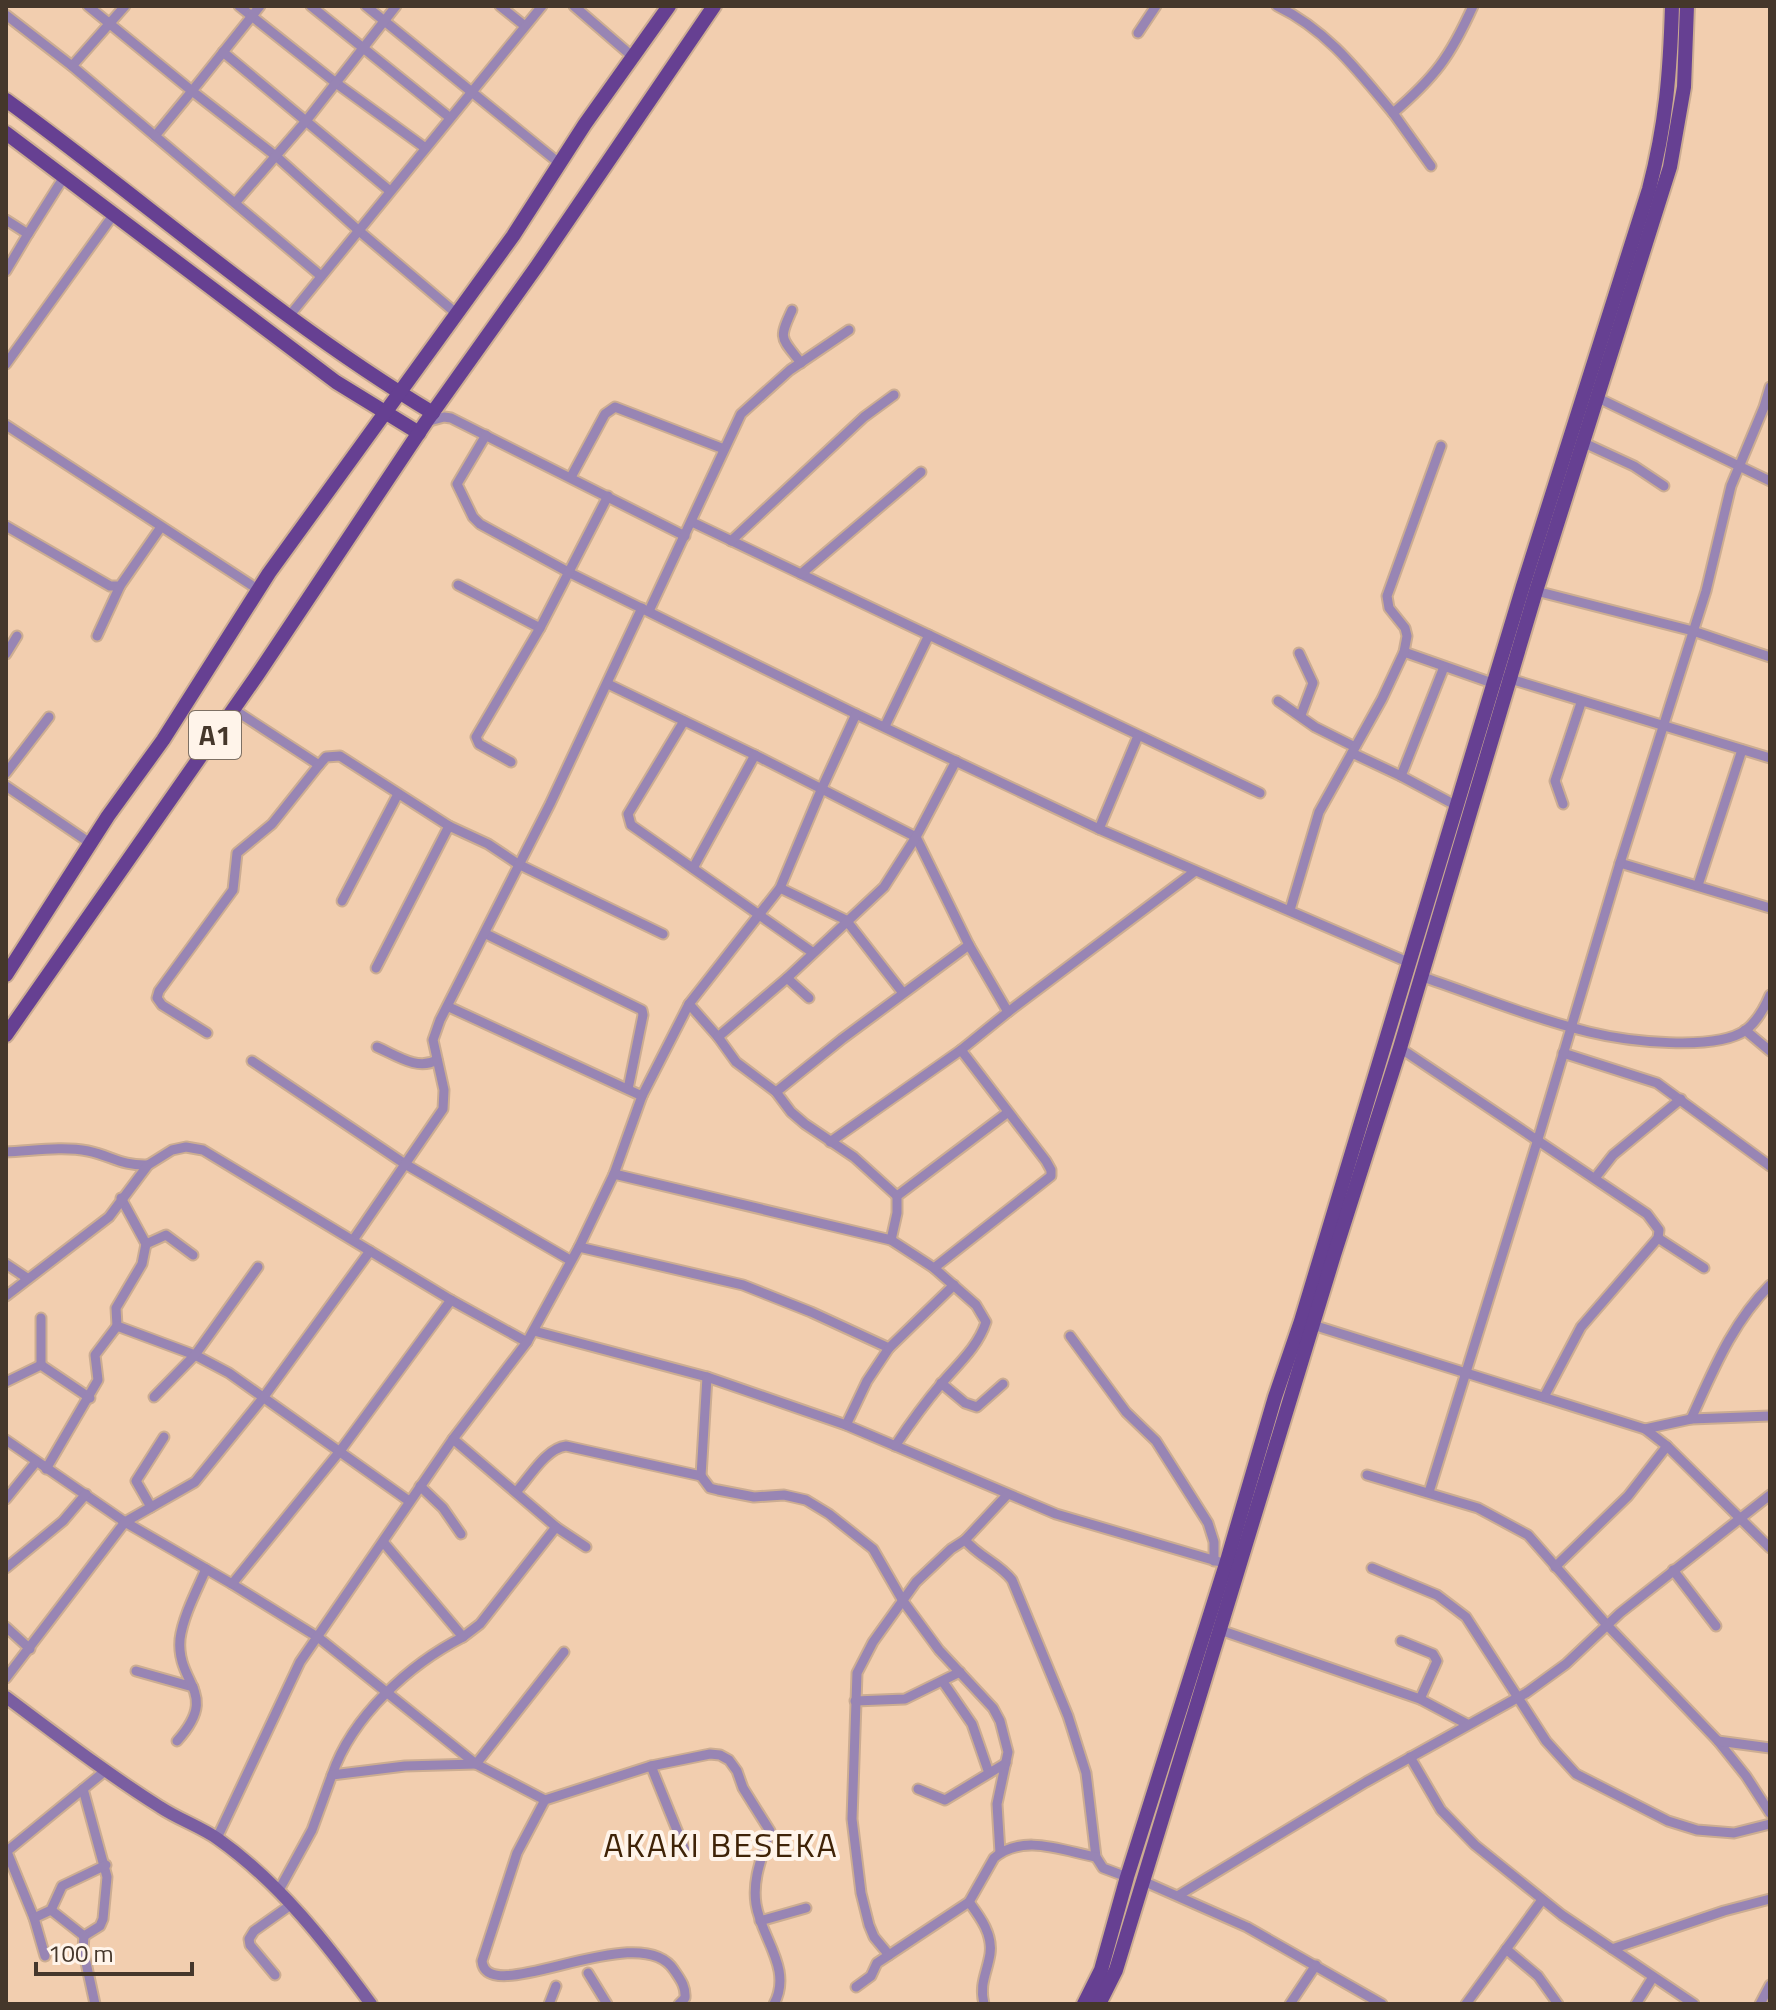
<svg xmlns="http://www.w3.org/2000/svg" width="1776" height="2010" viewBox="0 0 1776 2010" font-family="'Titillium Web',sans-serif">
<rect width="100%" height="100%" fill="#f2ceaf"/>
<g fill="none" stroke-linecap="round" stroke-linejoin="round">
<g stroke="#ccad92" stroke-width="13">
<g id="minor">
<path d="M88,6L192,91L155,136"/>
<path d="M239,6L336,83L424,147"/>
<path d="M260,6L192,91L277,157L358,230L457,314"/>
<path d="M311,6L449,117"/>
<path d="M366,6L559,163"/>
<path d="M500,6L525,26"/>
<path d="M574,6L633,57"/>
<path d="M1277,6C1327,30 1358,71 1393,113"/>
<path d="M6,15L72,66L321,276"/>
<path d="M1138,33L1156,6"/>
<path d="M223,52L390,191"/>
<path d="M72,66L125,6"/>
<path d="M1431,166L1393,113C1435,77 1450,57 1473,6"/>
<path d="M235,203L306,121L396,6"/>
<path d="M6,220L28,234L64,177"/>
<path d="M6,271L28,234"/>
<path d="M792,310C778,340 781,337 801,363"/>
<path d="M290,315L542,6"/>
<path d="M6,364L114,214"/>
<path d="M1596,397L1770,481"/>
<path d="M426,422L444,417L451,418L685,536"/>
<path d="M6,425L259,590"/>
<path d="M486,435L457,484L473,517L480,524L570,573L856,714L1099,829L1410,963"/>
<path d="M1582,442L1634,466L1664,486"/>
<path d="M571,477L605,414L615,407L724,449"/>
<path d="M692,522L1260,793"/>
<path d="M6,526L110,586H120L161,527"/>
<path d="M731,541L864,417L894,395"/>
<path d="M801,574L921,472"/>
<path d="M458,585L540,628"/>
<path d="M1536,591L1693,631L1770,657"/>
<path d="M649,611L741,414L790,370L849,330"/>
<path d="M97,636L120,586"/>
<path d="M1404,652L1495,684"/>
<path d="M1299,653L1313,683L1301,715"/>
<path d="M6,654L17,636"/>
<path d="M1444,667L1401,776L1457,806"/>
<path d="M1507,678L1770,758"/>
<path d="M608,684L755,755L916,837L969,945L1008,1012L1194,872"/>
<path d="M1278,701L1315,727L1355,747"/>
<path d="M233,709L319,765L326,757L340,756L449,826L488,844L518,864L663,934"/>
<path d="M856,714L822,788L780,888L689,1004L718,1037L736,1062L776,1092L791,1112L805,1124L854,1157L897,1196"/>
<path d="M684,721L628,814L631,825L812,952"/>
<path d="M885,726L929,635"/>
<path d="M1352,753L1401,776"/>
<path d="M511,762L479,744L476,737L540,628L608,496"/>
<path d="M6,773L49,717"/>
<path d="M6,786L90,843"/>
<path d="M1563,804L1555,781L1581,703"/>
<path d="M1099,829L1138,736"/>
<path d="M1620,863L1770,908"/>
<path d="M693,868L755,755"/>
<path d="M1698,885L1742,750"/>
<path d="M780,888L846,920L903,993"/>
<path d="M342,901L398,794"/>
<path d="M1290,910L1319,812L1382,699L1404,652L1407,636L1405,628L1389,608L1387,596L1441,446"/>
<path d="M486,934L642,1010L643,1015L628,1089"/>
<path d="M376,968L449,826"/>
<path d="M1420,976C1476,995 1532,1018 1589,1032C1625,1041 1715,1052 1746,1030C1757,1021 1765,1007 1770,995"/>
<path d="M787,978L809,998"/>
<path d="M449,1007L642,1096"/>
<path d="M1745,1030L1770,1051"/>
<path d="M207,1033L162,1005L157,998L159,991L233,890L237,853L272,824L319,765"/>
<path d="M718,1037L787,978L884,887L916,837L956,761"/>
<path d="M377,1047C396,1055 417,1071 437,1060"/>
<path d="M1400,1048L1647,1214L1659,1230L1658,1238L1581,1327L1544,1397"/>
<path d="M1563,1053L1657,1083L1770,1166"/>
<path d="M252,1061L405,1164L570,1260"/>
<path d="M776,1092L842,1039L969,945"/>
<path d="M830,1142L961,1050L1008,1012"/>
<path d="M6,1152C32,1151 62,1146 88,1151C112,1156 121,1166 148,1165"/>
<path d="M614,1174L642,1096L689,1004"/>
<path d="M1595,1178L1613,1155L1681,1099"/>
<path d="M121,1198L146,1244L142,1264L116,1308L117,1326L195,1355L229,1373L409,1501"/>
<path d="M1658,1238L1704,1268"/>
<path d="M353,1240L443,1109L444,1090L433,1040L440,1020L550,804L642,608"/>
<path d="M891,1240L897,1213V1196L1007,1113"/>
<path d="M146,1244L166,1235L193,1255"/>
<path d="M579,1247L743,1285L811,1312L889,1348L867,1381L846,1425"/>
<path d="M6,1264L27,1278"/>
<path d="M6,1296L109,1217L148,1165L172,1150L186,1147L203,1150L451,1300L527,1342"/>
<path d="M1313,1325L1645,1429L1691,1419L1770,1416"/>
<path d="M534,1331L707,1377L846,1425L1056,1514L1230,1565"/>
<path d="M1070,1336L1126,1412L1156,1441L1208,1523L1214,1542V1561"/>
<path d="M889,1348L954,1285"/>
<path d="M41,1365L90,1398"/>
<path d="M41,1365V1318"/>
<path d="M6,1382L41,1365"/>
<path d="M941,1383L965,1403L977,1407L1003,1384"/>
<path d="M154,1397L195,1355L258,1267"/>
<path d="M1691,1419C1713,1371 1732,1323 1770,1285"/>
<path d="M1645,1429L1667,1446L1770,1548"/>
<path d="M6,1440L125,1522L232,1584L319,1638L476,1764L545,1800"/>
<path d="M895,1446C909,1425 924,1404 941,1384C957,1365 978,1347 986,1322L976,1305L934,1268"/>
<path d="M46,1469L98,1380L95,1355L117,1326"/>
<path d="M1367,1475L1478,1508L1528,1535L1607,1625L1718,1741L1746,1776L1770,1813"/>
<path d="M701,1476L710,1488L718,1490L754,1497L784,1495L806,1500L829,1514L873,1549L903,1601L939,1650L993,1708L1000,1721L1008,1752L997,1804L1000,1853"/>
<path d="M420,1486L443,1508L461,1534"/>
<path d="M516,1492C529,1478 546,1448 566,1446L701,1476L707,1377"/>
<path d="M1429,1492L1538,1139L1620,863L1706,591L1731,486L1764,407L1770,387"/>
<path d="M1007,1495L965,1540C979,1557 999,1563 1012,1580L1068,1716L1086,1773L1096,1857L1103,1868L1127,1877"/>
<path d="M6,1499L36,1462"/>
<path d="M151,1507L136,1481L164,1437"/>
<path d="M556,1527L586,1547"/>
<path d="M384,1543L463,1637L480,1624L556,1527L453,1439"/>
<path d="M1555,1567L1628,1496L1667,1446"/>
<path d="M6,1568L63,1521L86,1494"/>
<path d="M1372,1568L1437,1595L1466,1617L1546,1741L1576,1774L1668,1821L1697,1830L1734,1833L1770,1824"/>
<path d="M1673,1570L1716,1626"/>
<path d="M232,1584L340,1451L451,1300"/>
<path d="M6,1627L30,1649"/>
<path d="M1220,1630L1420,1699L1467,1724"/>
<path d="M1401,1641L1433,1654L1437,1661L1420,1699"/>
<path d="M136,1671L193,1687"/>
<path d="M6,1678L125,1522L195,1482L263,1398L370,1251"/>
<path d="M943,1682L972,1724L989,1773"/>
<path d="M855,1701L905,1699L960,1672"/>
<path d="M177,1741C221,1692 176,1685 180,1639C183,1616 197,1590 206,1569"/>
<path d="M1718,1741L1770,1748"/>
<path d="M1410,1757L1441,1810L1475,1845L1562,1915L1694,2004"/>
<path d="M651,1766L685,1850"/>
<path d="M332,1775C352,1716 410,1664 463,1637"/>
<path d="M83,1789L107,1877L103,1919L100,1926L84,1936"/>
<path d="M918,1789L945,1800L1006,1763"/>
<path d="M217,1838L300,1662L453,1439L527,1342L579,1247L614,1174L891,1240L934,1268L1051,1176V1170L1046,1161L961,1050"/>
<path d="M6,1852L105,1771"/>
<path d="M7,1852L34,1918L45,1956"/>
<path d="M1143,1881L1247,1927L1382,2004"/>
<path d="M279,1890L312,1830L332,1775L405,1766L476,1764L564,1652"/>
<path d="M1179,1895L1366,1782L1526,1693L1566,1664L1620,1613L1770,1495"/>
<path d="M969,1902C980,1917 993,1934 990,1954C987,1973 979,1984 984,2004"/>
<path d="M51,1910L84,1936"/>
<path d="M34,1918L51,1910L62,1886L106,1865"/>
<path d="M760,1921L806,1908"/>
<path d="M84,1936L83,1949L95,2004"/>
<path d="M1506,1949L1538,1976L1558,2004"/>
<path d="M1612,1949L1724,1911L1770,1899"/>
<path d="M889,1955L874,1937L869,1925L861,1893L852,1819L857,1673L873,1642L916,1582L951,1549L965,1540"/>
<path d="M588,1973L607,2004"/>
<path d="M275,1975L250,1945L249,1939L254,1931L292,1904"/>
<path d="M856,1987L871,1976L877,1963L969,1902L994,1858C1022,1833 1064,1851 1096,1857"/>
<path d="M549,2004L556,1986"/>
<path d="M679,2004L685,1998C686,1986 680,1979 674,1970C640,1916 487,2010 482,1961L517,1853L545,1800L651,1766L710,1754L720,1755L729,1760L737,1771L743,1788L770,1831C763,1855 752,1878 756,1904C761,1938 793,1969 774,2004"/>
<path d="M1290,2004L1316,1965"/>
<path d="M1466,2004L1542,1900"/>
<path d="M1636,2004L1653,1977"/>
<path d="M1760,2004L1770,1985"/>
</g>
</g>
<g stroke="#ccad92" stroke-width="16">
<path id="secondary" d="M6,1697C57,1735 106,1773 160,1807C178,1819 201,1827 218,1839C280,1883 327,1944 371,2004"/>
</g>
<g stroke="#ccad92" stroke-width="18">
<g id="primary">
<path d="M6,100C148,203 281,322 433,413"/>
<path d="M6,133L336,382L419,433"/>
<path d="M6,975L108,816L163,740L269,573L513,236L585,124L669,6"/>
<path d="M6,1035L258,674L426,422L537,266L714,6"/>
<path d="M1084,2004L1101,1970L1127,1877L1226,1564L1275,1397L1301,1321L1523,586L1649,189C1666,124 1670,73 1672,6"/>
<path d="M1099,2004L1116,1970L1334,1255L1400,1048L1536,591L1670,167L1684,87L1687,6"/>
</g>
</g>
<use href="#minor" stroke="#9885b4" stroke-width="9"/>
<use href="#secondary" stroke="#7a5ea1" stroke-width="12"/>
<use href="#primary" stroke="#664092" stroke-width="14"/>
</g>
<g text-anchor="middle" stroke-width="8" stroke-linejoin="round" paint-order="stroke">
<rect fill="#fff4ea" stroke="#7d7064" stroke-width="2" x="189" y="711" width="52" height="48" rx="6"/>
<g font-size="28" font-weight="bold" fill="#45372b">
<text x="215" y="745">A1</text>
</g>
<g font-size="34" letter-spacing="2" fill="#3f2307" stroke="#fff4ea">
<text x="721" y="1857">AKAKI BESEKA</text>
</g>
</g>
<rect width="1776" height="2010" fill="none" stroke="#45372b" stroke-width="16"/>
<path d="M36 1962v12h156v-12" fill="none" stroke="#45372b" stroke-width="4"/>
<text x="48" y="1962" font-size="24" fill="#45372b" stroke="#fff4ea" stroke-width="6" paint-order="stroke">100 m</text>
</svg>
